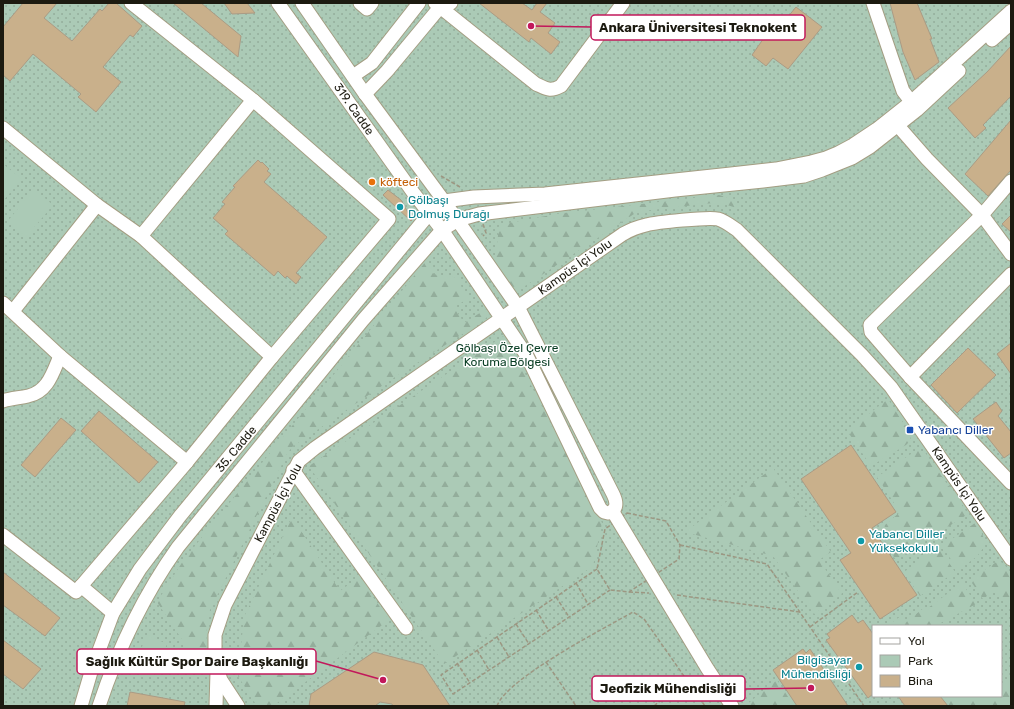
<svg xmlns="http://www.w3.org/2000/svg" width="1014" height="709" viewBox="0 0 1014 709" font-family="Rubik,sans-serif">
<defs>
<pattern id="green-dots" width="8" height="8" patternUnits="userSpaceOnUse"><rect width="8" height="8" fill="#abcab6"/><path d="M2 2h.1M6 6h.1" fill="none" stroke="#93ad9b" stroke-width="1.8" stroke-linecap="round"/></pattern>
<pattern id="forest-firs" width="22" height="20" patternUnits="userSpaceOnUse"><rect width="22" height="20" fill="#abcab6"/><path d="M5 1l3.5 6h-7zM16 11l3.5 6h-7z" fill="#93ad9b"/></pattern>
</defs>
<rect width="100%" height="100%" fill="#ece5c9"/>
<path fill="url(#green-dots)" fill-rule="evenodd" d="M3,3H1011V706H3ZM873,626H1001V696H873Z"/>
<g fill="url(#forest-firs)">
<path d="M719,195L729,198L740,209L727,205L713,203L642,211L634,214L528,284C525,286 520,289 516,288C509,286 495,266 490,260L496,255L499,225L556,214Z"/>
<path d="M427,260L433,274L460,278C460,287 463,292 469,298L454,307L464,323L486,309L490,314L483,321L395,377L292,447L287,454L210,610C203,635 208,660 213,686L157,602L183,561L214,522Z"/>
<path d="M505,335L602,523L593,566L444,664L309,466Z"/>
<path d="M888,399L911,435L910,441L906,445L871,466L850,435L848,431L852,427Z"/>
<path d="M916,451H924L968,514L896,560L882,539L885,525L900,512L877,477L911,454Z"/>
<path d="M773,468L831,552L819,560L842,594L814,614L773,556L685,532Z"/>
<path d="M292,517L340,591L359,577L389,620L273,706H257L238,676L244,617Z"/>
<path d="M975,523C978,528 983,533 984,540C986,554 967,563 958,570L942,546Z"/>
<path d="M939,547L955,572L920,596L904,572Z"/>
<path d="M998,561C1014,564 1011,596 1011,610L995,590L983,599L972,583L974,577Z"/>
<path d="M962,583L976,604L935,626H887L901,616L906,622L925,607L928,608Z"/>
<path d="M1011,678V706H950L944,697L945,696H982L983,697L985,696H1001V685Z"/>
<path d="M777,680L794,706H745Z"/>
</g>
<g fill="#abcab6">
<path d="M3,164L22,179L3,201Z"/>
<path d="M34,189L53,205L26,237L7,222Z"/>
<path d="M147,635L167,644L153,678L132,670Z"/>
</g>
<g fill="#c9b08b" stroke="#ab9b84">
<path d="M23,3H57L44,18L72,41L100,9L102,11L109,3H116L142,26L133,37L130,35L103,67L121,82L96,112L78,97L81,94L33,54L10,81L3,75V27Z"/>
<path d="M173,3H201L241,36L238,57Z"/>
<path d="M224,3H247L255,13L232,14Z"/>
<path d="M479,3H522L532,10L537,3H547L540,12L555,23L548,33L560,42L551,54L531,38L529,42Z"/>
<path d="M890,3H917L932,39H930L939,62L915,80L903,52Z"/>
<path d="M796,7L822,27L788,69L773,58L766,66L752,55L773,25L778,29Z"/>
<path d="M1011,46V96L983,125L986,128L975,138L948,108L987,72Z"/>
<path d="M1011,120V170L988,196L965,174Z"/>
<path d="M258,160L261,163L262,162L269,169L267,171L271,174L264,182L327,237L296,273L301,277L296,284L287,276L285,278L278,271L274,276L225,234L228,231L213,218L225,204L222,202L235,187L233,186Z"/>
<path d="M388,190L401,200L412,220L411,221L383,195Z"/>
<path d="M1011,215V232L1002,224Z"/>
<path d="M1011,343V374L997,354Z"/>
<path d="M968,348L996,375L957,413L931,385Z"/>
<path d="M996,402L1002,411L998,416L1011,432V453L1004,458L973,419Z"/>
<path d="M99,411L158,462L139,483L81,431Z"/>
<path d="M61,418L76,430L35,477L21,465Z"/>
<path d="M851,445L896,512L872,528L917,595L880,619L840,560L851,553L801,479Z"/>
<path d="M3,572L60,618L45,636L3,605Z"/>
<path d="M852,615L858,623L863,620L873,634V694L868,698L826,640L830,638L827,634Z"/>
<path d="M3,640L41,669L23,689L3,674Z"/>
<path d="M803,649L806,653L810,649L848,706H797L773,670Z"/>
<path d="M374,652L423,665L450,706H393L392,704L380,702L375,706H309L311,694Z"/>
<path d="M130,692L185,702L184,706H127Z"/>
<path d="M898,696H940L948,706H905Z"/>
</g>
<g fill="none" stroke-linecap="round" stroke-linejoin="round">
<g stroke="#a49e83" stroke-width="15">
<g id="minor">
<path d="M278,3L412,191L442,230L527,356L600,508L604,512L608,513C618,510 617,502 613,494L518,307L444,201L365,94L302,3"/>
<path d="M360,3L367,9L372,3"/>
<path d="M435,3L536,84C547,89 550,92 561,86L623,3"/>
<path d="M873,3L903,91L916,108"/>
<path d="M992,40L1011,23"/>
<path d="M353,76L372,63L419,3"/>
<path d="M365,94L387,71L436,12C441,7 446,7 451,3"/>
<path d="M892,119L927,159L982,215L1011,254"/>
<path d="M3,128L97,205L141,236L272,357"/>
<path d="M1011,181L982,215L870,325L871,332L910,377L1011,483"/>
<path d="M141,236L253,100"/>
<path d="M3,303L60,356L187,462"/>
<path d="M13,311L97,205"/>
<path d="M910,377L1011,274"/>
<path d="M3,401C11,398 20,398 28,396C48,392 53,372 60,356"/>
<path d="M293,470L406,628"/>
<path d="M613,512L707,668L732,706"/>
<path d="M3,535L76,592L187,462L272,357L389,219L253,100L131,3"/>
<path d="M81,586L113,613"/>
<path d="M81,706L91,672L113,613L140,569L180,516L429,214L444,201L474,197L545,194L731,174L776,169L811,162L826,158L838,153L853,145L877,129L911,102L1011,11"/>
<path d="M99,706C118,649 143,596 178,547L363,320L442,230L458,220L479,214L675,190L763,181L804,176L822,170L852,158L870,147L917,110L959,71"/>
<path d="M216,706L217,672"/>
<path d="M238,706L221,680L217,668L215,657V635L225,605L299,461L315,448L623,234C630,230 637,227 646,225C657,222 708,217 718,219C725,221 731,226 737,230L862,355L891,387L1011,559"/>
</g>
</g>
<g stroke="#9c9782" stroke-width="1.5" stroke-dasharray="4 2" stroke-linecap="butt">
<path d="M441,176L460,187"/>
<path d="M483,224L486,233L483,236"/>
<path d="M627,513L666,521L680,545L679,559L629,592L610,590L597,569L605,529Z"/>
<path d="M680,545L767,564L864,706"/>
<path d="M597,569L441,675L453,694L610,590"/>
<path d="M576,583L588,604"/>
<path d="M629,592L649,593"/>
<path d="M677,595L800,612"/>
<path d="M556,597L569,617"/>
<path d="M536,610L549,631"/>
<path d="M516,624L529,644"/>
<path d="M810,627L858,592"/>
<path d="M497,637L509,657"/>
<path d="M477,650L489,670"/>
<path d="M546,662L576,706"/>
<path d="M457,663L470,683"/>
<path d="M497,706C507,678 605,628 633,612L644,619L705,706"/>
<path d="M654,706L687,678"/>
</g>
<use href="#minor" stroke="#fff" stroke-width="13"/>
</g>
<circle fill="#e8710a" stroke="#fff" stroke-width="1.5" cx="372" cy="182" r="4"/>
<g fill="#0f9aa8" stroke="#fff" stroke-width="1.5">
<circle cx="400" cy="207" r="4"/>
<circle cx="861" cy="541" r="4"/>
<circle cx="859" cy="667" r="4"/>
</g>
<rect fill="#1a4fb4" stroke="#fff" stroke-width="1.5" x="906" y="426" width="8" height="8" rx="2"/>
<g text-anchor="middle" stroke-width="3" stroke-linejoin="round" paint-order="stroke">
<g font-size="12" fill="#1c1a10" stroke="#fff">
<text transform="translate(354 109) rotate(55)" y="4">319. Cadde</text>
<text transform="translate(575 267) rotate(-35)" y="4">Kampüs İçi Yolu</text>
<text transform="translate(236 449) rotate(-50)" y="4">35. Cadde</text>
<text transform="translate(959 484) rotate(56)" y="4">Kampüs İçi Yolu</text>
<text transform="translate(278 503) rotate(-62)" y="4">Kampüs İçi Yolu</text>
</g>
<g font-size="12" fill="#c56008" stroke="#fff" text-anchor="start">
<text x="380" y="186">köfteci</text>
</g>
<g font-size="12" fill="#0d838f" stroke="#fff" text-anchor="start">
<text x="408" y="204">Gölbaşı<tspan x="408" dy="14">Dolmuş Durağı</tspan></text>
<text x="869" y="538">Yabancı Diller<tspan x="869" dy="14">Yüksekokulu</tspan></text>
<text x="851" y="664" text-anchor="end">Bilgisayar<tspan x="851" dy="14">Mühendisliği</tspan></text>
</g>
<g font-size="12" fill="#083d23" stroke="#fff">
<text x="507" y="352">Gölbaşı Özel Çevre<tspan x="507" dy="14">Koruma Bölgesi</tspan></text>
</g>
<g font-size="12" fill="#164399" stroke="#fff" text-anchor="start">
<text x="918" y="434">Yabancı Diller</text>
</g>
</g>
<path fill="none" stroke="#c2185b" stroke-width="1.5" d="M531 26L591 27M383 680L316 661M811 688L745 689"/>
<g fill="#c2185b" stroke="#fff" stroke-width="1.5">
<circle cx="531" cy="26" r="4"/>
<circle cx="383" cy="680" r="4"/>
<circle cx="811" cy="688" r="4"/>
</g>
<g fill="#fff" stroke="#c2185b" stroke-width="1.5">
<rect x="591" y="15" width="214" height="25" rx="4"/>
<rect x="77" y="649" width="239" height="25" rx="4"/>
<rect x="592" y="676" width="153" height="25" rx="4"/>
</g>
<g font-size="13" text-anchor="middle" font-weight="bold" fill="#1c1a10">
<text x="698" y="32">Ankara Üniversitesi Teknokent</text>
<text x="197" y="666">Sağlık Kültür Spor Daire Başkanlığı</text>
<text x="668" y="693">Jeofizik Mühendisliği</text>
</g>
<rect width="1014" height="709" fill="none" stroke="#1c1a10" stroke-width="8"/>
<rect x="872" y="625" width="130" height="72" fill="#ffffff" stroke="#a4a39f"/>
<rect x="880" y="638" width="20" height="6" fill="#ffffff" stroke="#a4a39f"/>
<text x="908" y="645" font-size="12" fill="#1c1a10">Yol</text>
<rect x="880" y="655" width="20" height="12" fill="#abcab6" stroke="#a4a39f"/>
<text x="908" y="665" font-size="12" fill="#1c1a10">Park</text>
<rect x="880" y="675" width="20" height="12" fill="#c9b08b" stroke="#a4a39f"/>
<text x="908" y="685" font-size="12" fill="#1c1a10">Bina</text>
</svg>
